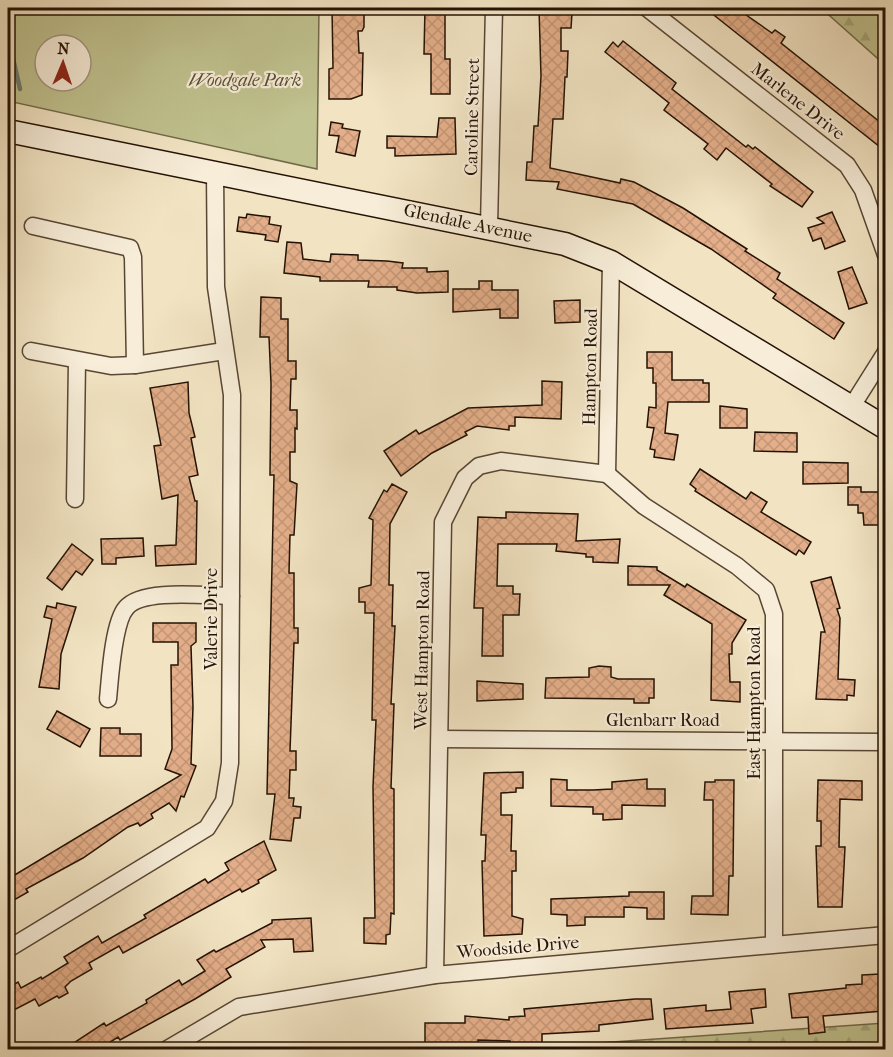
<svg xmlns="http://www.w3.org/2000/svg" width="893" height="1057" viewBox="0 0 893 1057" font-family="'IM FELL French Canon',serif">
<defs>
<pattern id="forest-firs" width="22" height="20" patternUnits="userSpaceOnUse" patternTransform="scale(1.5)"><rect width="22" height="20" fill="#c0c28f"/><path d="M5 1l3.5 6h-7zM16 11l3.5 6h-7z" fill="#a5a67a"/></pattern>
<pattern id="building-cross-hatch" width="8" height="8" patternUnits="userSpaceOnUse" patternTransform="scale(1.5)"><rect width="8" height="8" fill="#e3ae89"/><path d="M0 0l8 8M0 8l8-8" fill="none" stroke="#c39575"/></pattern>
</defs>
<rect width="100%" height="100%" fill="#f2e4c3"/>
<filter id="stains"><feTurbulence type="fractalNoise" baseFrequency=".00333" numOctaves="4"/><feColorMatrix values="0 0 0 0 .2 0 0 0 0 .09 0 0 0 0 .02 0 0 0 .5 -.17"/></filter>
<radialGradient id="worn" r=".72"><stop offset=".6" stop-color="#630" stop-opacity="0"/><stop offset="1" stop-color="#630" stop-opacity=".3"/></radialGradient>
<g fill="url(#forest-firs)" stroke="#726a4a" stroke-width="1.5">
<path d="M821,8H885V65Z"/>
<path d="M885,1023V1049L553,1050L569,1045Z"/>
</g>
<path fill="#c0c28f" stroke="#726a4a" stroke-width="1.5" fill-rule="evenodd" d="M8,8H319L317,169L8,101ZM45,45H81V81H45Z"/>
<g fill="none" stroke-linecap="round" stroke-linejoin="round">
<path stroke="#6b7a6e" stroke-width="4.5" d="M8,36L20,89"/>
</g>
<g fill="url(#building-cross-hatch)" stroke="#241204" stroke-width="1.5">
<path d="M332,8H360V14H364V27L362,31H358L359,53H363L362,95L351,99H329V69L333,68Z"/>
<path d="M425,8H445V59H450V94H431V54H424Z"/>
<path d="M539,8H561V13H572L571,28H561V51H568L567,77H565L563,119H553L550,168L620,183L621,179L634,182L683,208L747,249L745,251L780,273L777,279L844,323L834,339L773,298L776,294L711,249L633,204L557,189L559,182L526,180L527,162H532L534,126H538L541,76Z"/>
<path d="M705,8H736L772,33L775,30L785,37L781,43L885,126V151Z"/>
<path d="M623,41L676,83L672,89L746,147L748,145L753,149L755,147L813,192L802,207L770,186L772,184L726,148L717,160L704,149L708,144L664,110L669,103L605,52L613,42L618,47Z"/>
<path d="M439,118H455L456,154L395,156V148H387V136L437,137Z"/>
<path d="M331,122L343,124L342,128L360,131L355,156L336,152L339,136L329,135Z"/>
<path d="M832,212L845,241L825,249L821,238L813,241L808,228L824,223L817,218Z"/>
<path d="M247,214L270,217L269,224L281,226L278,242L265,240L266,235L237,231L239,217L246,218Z"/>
<path d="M287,242L301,243L303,259L330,262L331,254L358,255V260L387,261L403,263L402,268H427V272L448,271V292L417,293L397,290V287H368L369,281H320V277L284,273Z"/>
<path d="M852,267L867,303L849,309L838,272Z"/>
<path d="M479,281H492V290H518V318H500V309L453,312V289H479Z"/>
<path d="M261,297L281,298V319H288V361H296V379H291L290,410H297V429L295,428V452H290V481L297,484L294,535H290L289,573H294V628H298V643H294L290,751H296V770H290L289,798H294L293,806L301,807L300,818H294L291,841L270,839L275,794H267L274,475H270L271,384L269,337H260Z"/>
<path d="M580,300V322L555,323L554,301Z"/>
<path d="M647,352H672V380H703V383H709V402H668L665,433L678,435L674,460L654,457L655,450L650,449L654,428L647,427L649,407L656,408V383H653V368H647Z"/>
<path d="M542,381L562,382L561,419L515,417V426H509V430L477,426L465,432L467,435L432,453L401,476L384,451L416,430L419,434L468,408L542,405Z"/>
<path d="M188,382L189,413L195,437L191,438L198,475L189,477L195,501H197L196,564L156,566L155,546L176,545L178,495L162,499L154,446L161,445L150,388Z"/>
<path d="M720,406L747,409V428H720Z"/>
<path d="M755,432L797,433V452L754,451Z"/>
<path d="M803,462L848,463V483L803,484Z"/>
<path d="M700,469L746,499L751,492L767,502L761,512L811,542L804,554L799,550L796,555L695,491L696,489L690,484Z"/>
<path d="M392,484L407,492L390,524L389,585H393L392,626H395L391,704H394L391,788L394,789V914L391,913L390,934L386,935V944L364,943V918H375L373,787L376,720H372L374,613H365V602H359V588L371,585L373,520L369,518L384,490L387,492Z"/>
<path d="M848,487H861V492H882L880,525H864L863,513H858V505H848Z"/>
<path d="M506,512L578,514L576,541L620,539L618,563L593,562V557H586V554L556,551L557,544H498L497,586H513V594H520L519,615H503V656H482L483,608H474L478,517L506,518Z"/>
<path d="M143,538L144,556L116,558V564H102L101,539Z"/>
<path d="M72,544L93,560L82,575L76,571L62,590L47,578Z"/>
<path d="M628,566L657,567V570L685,587L687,584L746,620L732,643V654H729L730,682H740V702L711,700L712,624L664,595L670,585H628Z"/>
<path d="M831,577L840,608L837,609L840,618L838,679L855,680L854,696L847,695V700L816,699L821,632H825L811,582Z"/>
<path d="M57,603L76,607L61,654L59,689L39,687L52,619L44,617L47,606L56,608Z"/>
<path d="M153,623H196V642L191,646L193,707L191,764L196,766L184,797L181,796L176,811L169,803L151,814L153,818L140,826L138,823L128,827L83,858L26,889L28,892L14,900L8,889V879L181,775L165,769L172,749L171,665H178V642H153Z"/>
<path d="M599,666L611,667V677L618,679H654V698H649V703H634V699L545,698L546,678L589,677V668Z"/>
<path d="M477,681L523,684V699L477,701Z"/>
<path d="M57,711L90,729L80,747L47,729Z"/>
<path d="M101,728H120V734H141V756H100Z"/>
<path d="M523,772V788H516V792L501,793V815H512L511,851H516V871H512V916L523,919L522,934L484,936L482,861H485L486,835H481L484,773Z"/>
<path d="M551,779L567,780V790H593L612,789V782L647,779V789H665V806L622,805V819L603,820V814H593V807L551,806Z"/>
<path d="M715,780H734L733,876H729L728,915L691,914L692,896H713V800H704L705,782H715Z"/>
<path d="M818,780L862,781V800L840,799L839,847H845L842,907H818L816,846H821V821H817Z"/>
<path d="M264,841L276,870L258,880L259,883L242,892L240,889L123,953L119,946L89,963L92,969L71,981L65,987L68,993L59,998L57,996L39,1006L35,999L8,1013V988L18,982L21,988L41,977L42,979L68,963L64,957L98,936L102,943L146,918L144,915L205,879L208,883L229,870L225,863Z"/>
<path d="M629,892H664V919H647V908L624,907V917H585V925L567,926V915L551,914V899L629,896Z"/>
<path d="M311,918L313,951L294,952L293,939L261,940L265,947L226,969L231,977L195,999L120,1040L118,1037L98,1050H63L104,1023L106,1026L147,1003L146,1000L179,980L182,985L205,971L197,960L214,950L216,952L272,923V920Z"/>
<path d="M880,974L883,1011L823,1016L825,1032L809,1034L808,1017L792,1018L789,994L846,988V985L862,984V975Z"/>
<path d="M765,989L766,1007L751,1009L753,1023L666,1029L664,1009L706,1005V1011L731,1009L729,992Z"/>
<path d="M635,999H651L653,1019L599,1025V1031L542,1034V1043L510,1045V1041L478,1040V1048L425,1046V1023H465V1016L509,1020V1017L525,1016L524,1009Z"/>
</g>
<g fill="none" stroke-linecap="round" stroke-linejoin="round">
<g stroke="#584634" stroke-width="19">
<g id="minor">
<path d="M647,8L847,165L863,190L886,255"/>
<path d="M33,226L130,248L133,257L135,365"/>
<path d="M489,226L494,8"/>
<path d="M31,351L111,366L135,365L224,351"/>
<path d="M852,406L886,352"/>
<path d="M607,474L644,506L737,566L766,590L774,614V943"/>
<path d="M607,474L611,262"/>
<path d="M75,499L77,361"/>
<path d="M108,699C110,679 113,623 126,608C142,588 206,596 231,596"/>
<path d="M440,739L886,742"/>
<path d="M8,949L207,828L224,801L230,763L232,395L216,287L215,172"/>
<path d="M435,975L443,522L465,478L479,466L501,461L607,474"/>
<path d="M166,1050L239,1007L435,975L886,935"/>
</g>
</g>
<g stroke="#241204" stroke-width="25">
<path id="secondary" d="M8,131L565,244L611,262L886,428"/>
</g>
<use href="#minor" stroke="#f7edd8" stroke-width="16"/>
<use href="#secondary" stroke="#f7edd8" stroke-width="22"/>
</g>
<g text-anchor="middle" stroke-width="4.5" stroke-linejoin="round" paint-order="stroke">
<g font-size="18" font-style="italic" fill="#5b5035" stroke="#f7edd8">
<text x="245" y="86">Woodgale Park</text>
</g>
<g font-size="18" fill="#241204" stroke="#f7edd8">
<text transform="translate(798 101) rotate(38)" y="6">Marlene Drive</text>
<text transform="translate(472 117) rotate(-89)" y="6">Caroline Street</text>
<text transform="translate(468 223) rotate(12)" y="6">Glendale Avenue</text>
<text transform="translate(590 367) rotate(-89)" y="6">Hampton Road</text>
<text transform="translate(211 619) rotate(-90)" y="6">Valerie Drive</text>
<text transform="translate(422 650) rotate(-89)" y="6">West Hampton Road</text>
<text transform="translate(754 703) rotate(-90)" y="6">East Hampton Road</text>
<text x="663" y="726">Glenbarr Road</text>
<text transform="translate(518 947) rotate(-5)" y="6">Woodside Drive</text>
</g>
</g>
<rect width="893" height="1057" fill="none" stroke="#f2e4c3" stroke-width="30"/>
<rect x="9" y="9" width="875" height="1039" fill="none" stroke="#241204" stroke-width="3"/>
<rect x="15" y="15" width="863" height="1027" fill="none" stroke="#241204" stroke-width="1.5"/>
<g transform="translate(63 63) rotate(2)"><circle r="28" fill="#f7edd8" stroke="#a39583" stroke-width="1.5"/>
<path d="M0-4.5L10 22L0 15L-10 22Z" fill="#8f2418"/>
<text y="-9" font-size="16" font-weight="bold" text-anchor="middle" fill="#241204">N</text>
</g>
<rect width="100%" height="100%" filter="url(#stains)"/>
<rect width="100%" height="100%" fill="url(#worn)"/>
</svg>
